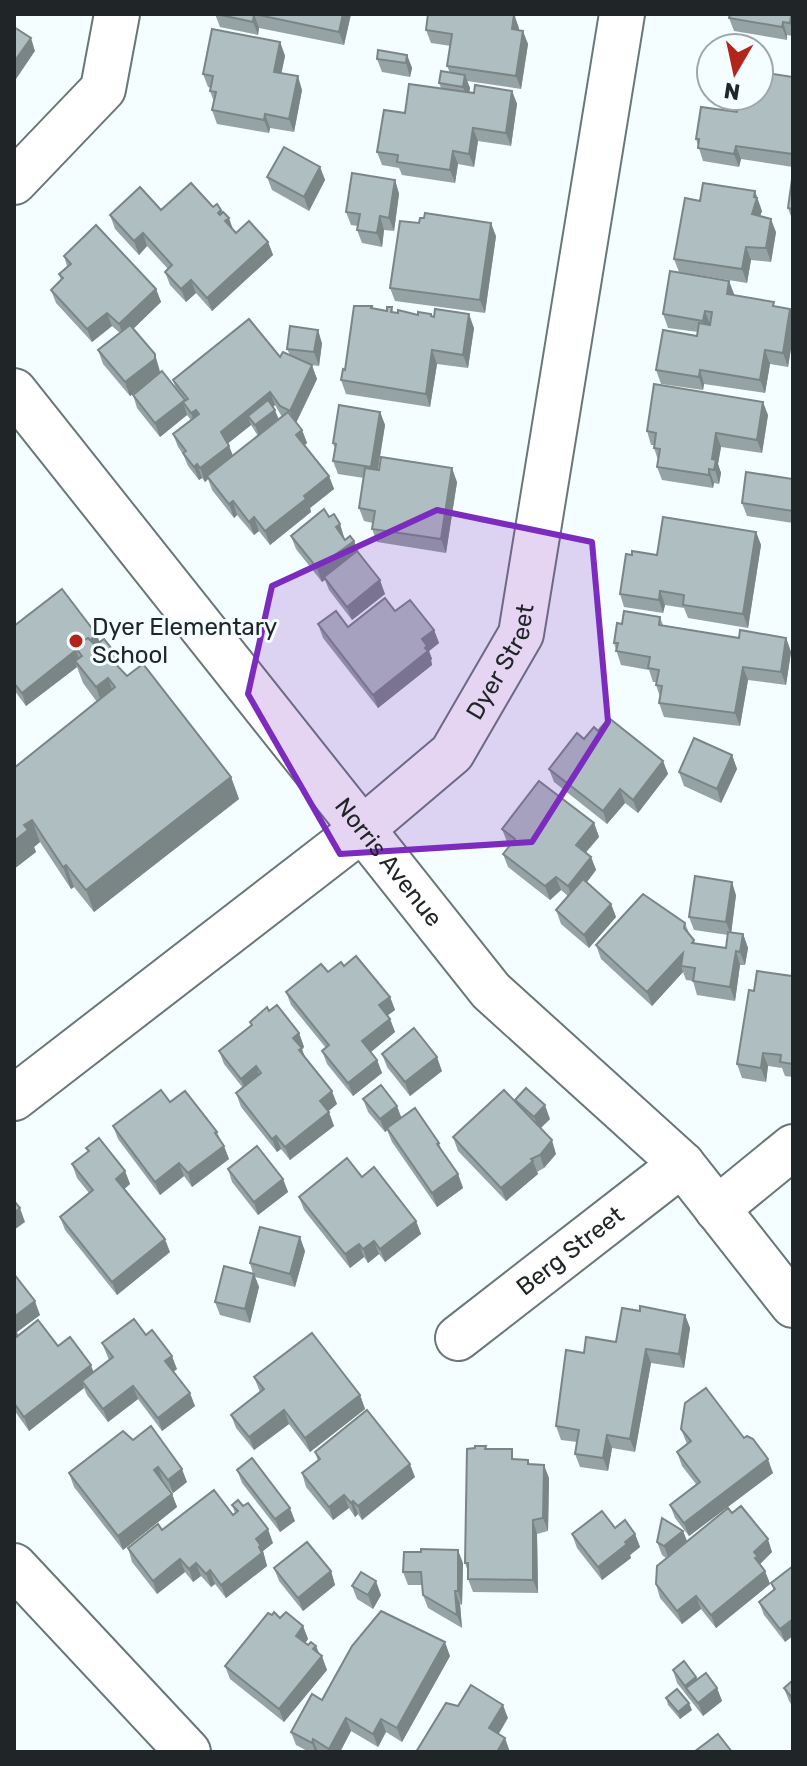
<svg xmlns="http://www.w3.org/2000/svg" width="807" height="1766" viewBox="0 0 807 1766" font-family="Rubik,sans-serif">
<rect width="100%" height="100%" fill="#f4fdff"/>
<g fill="none" stroke-linecap="round" stroke-linejoin="round">
<g stroke="#697779" stroke-width="48">
<g id="minor">
<path d="M14,182L103,89L117,14"/>
<path id="s1" d="M14,391L491,991L682,1164L793,1305"/>
<path id="s2" d="M14,1098L361,830L452,753L521,634L622,14"/>
<path d="M717,1209L793,1147"/>
<path id="s3" d="M458,1338L682,1164"/>
<path d="M14,1566L188,1752"/>
</g>
</g>
<use href="#minor" stroke="#fff" stroke-width="44"/>
</g>
<g fill="#96a3a5" fill-rule="evenodd">
<path d="M215,14H351L344,45L259,28L258,35L220,27Z"/>
<path d="M516,14L515,17L519,30L528,44L521,89L467,81L470,88L469,92L512,91L517,104L511,146L478,141L474,167L458,164L455,183L402,175L399,168L382,165L377,152L405,113L441,88L439,83L450,73L447,66L451,46L431,43L426,30Z"/>
<path d="M793,14V36L787,35V40L734,31L729,18Z"/>
<path d="M280,42L285,56L281,73L302,90L294,132L270,128L269,133L217,124L212,110L214,102L210,91L211,88L208,87L203,74Z"/>
<path d="M407,55L412,68L410,77L382,72L377,59Z"/>
<path d="M793,77V167L741,159L739,167L703,161L696,139L737,112L750,102Z"/>
<path d="M320,167L325,180L309,211L272,190L267,177Z"/>
<path d="M793,172V222L788,208Z"/>
<path d="M395,180L399,194L394,231L384,230L382,247L362,243L357,230L358,226L351,225L346,212Z"/>
<path d="M213,207L221,210L236,233L268,242L273,255L212,311L196,293L186,302L170,285L165,272L168,269L147,246L139,255L115,229L110,215L161,210Z"/>
<path d="M762,211L760,216L776,232L771,262L751,260L747,283L679,272L674,259Z"/>
<path d="M496,236L485,313L395,301L390,288Z"/>
<path d="M64,256L156,289L161,302L133,328L159,368L160,373L130,396L103,364L98,350L120,333L112,326L92,342L56,303L51,290L61,280L59,274L67,266Z"/>
<path d="M729,281L734,295L775,307L790,309L793,317V336L788,367L770,364L765,393L704,384L703,390L661,384L656,370L697,336L698,332L668,328L663,314Z"/>
<path d="M372,306L373,309L387,311L392,307L393,312L418,315L431,314L432,317L474,328L468,368L437,364L430,407L346,394L341,380Z"/>
<path d="M322,343L319,366L311,365L317,379L296,423L302,430L307,443L305,445L329,476L334,489L310,508L311,512L270,545L259,531L254,535L237,515L234,518L212,490L208,479L205,482L202,478L199,480L188,466L183,454L178,447L173,434L191,420L187,415L160,437L137,408L133,395L176,389L173,380L280,357L290,355L287,349ZM275,405L282,417L279,420L273,407ZM251,425L258,436L233,456L228,443Z"/>
<path d="M380,412L385,425L378,470L457,482L446,553L377,542L372,529L373,523L364,521L359,508L364,478L338,474L333,461L335,448L333,443Z"/>
<path d="M768,415L762,453L721,447L718,464L721,473L719,484L714,483L713,488L662,480L657,467L658,460L654,448V445H651L647,431Z"/>
<path d="M793,479V523L747,516L742,503Z"/>
<path d="M329,517L340,524L345,540L354,541L358,551L385,594L352,620L329,590L325,580L322,582L296,549L291,536Z"/>
<path d="M756,532L761,545L748,628L688,618L684,608L665,605L663,613L624,607L620,594L632,555H657Z"/>
<path d="M395,611L434,630L439,643L429,651L432,659L431,660L432,665L378,708L323,638L318,624L348,627Z"/>
<path d="M660,617L663,625L739,638H786L791,652L786,685L748,680L740,726L664,717L659,703L660,697L656,685L657,682H653L649,670L621,665L614,643L622,624Z"/>
<path d="M14,626L100,642L118,667L231,777L239,799L94,912L74,887L71,889L40,842L34,847L36,852L14,869V768L97,702L83,683L77,667L26,706L14,690Z"/>
<path d="M598,731L663,761L668,774L638,813L625,803L607,824L554,782L549,769L584,739Z"/>
<path d="M732,755L737,769L721,803L684,786L679,772Z"/>
<path d="M594,823L599,837L586,852L591,857L596,870L587,882L611,904L616,917L589,948L561,924L556,910L568,896L561,890L550,900L508,867L503,854L510,845L507,842L502,829Z"/>
<path d="M736,895L731,932L743,934L748,948L745,965H740L735,1001L697,995L693,981L686,980L683,972L652,1006L601,959L596,945L685,923L689,933L696,944L726,948L728,935L694,930L689,917Z"/>
<path d="M344,966L390,997L395,1010L388,1015L390,1019L395,1032L371,1052L377,1060L382,1073L353,1096L327,1064L322,1051L326,1048L291,1005L286,992Z"/>
<path d="M793,968V1077L785,1076L782,1068L768,1066L766,1082L742,1078L737,1064L754,991L792,976Z"/>
<path d="M269,1011L299,1033L304,1047L302,1049L305,1057L337,1104L328,1111L334,1126L290,1160L281,1149L277,1152L241,1107L236,1093L243,1088L224,1064L219,1051L251,1025L250,1022Z"/>
<path d="M382,1054L442,1071L410,1096L387,1067Z"/>
<path d="M363,1099L401,1118L439,1143L442,1151L458,1174L463,1188L437,1207L392,1142L387,1130L385,1132L368,1112Z"/>
<path d="M515,1100L550,1119L540,1128L556,1154L544,1168L537,1172L538,1174L506,1201L458,1151L453,1137L516,1103Z"/>
<path d="M170,1102L217,1132L229,1159L192,1187L184,1176L160,1195L118,1139L113,1126Z"/>
<path d="M86,1148L125,1171L130,1184L124,1189L170,1252L117,1295L65,1230L60,1217L89,1193L77,1178L72,1164L88,1152Z"/>
<path d="M228,1169L283,1179L288,1192L258,1215L232,1182Z"/>
<path d="M362,1177L416,1221L421,1234L385,1262L379,1254L368,1263L364,1257L350,1268L304,1210L299,1197Z"/>
<path d="M305,1251L295,1287L255,1277L259,1287L250,1323L220,1315L215,1302L253,1274L250,1263Z"/>
<path d="M14,1274L40,1315L17,1332L18,1335L58,1346L94,1372L109,1360L102,1343L146,1335L177,1369L173,1372L195,1406L162,1431L138,1399L108,1422L87,1395L84,1388L29,1431L14,1410Z"/>
<path d="M640,1311L685,1315L690,1328L684,1368L651,1363L635,1452L612,1448L608,1471L580,1467L575,1454L577,1442L561,1440L556,1426Z"/>
<path d="M254,1377L360,1395L365,1409L310,1452L289,1424L254,1450L236,1428L231,1415L260,1392Z"/>
<path d="M681,1429L744,1438L773,1473L689,1536L675,1518L670,1505L696,1484L682,1466L677,1452L687,1444Z"/>
<path d="M133,1440L187,1482L173,1493L162,1481L172,1494L177,1507L123,1550L74,1487L69,1473Z"/>
<path d="M487,1449L516,1459L528,1460L530,1464L549,1478L548,1531L537,1534L538,1593L473,1592L468,1579V1572L465,1563Z"/>
<path d="M315,1452L415,1477L362,1520L358,1514L355,1517L349,1508L333,1520L306,1487L302,1473L318,1461Z"/>
<path d="M237,1470L295,1521L280,1532L242,1483Z"/>
<path d="M232,1505L273,1543L263,1551L267,1566L226,1598L215,1584L211,1587L201,1576L193,1582L185,1572L157,1594L132,1562L128,1548L162,1530L233,1515L235,1513Z"/>
<path d="M732,1513L772,1552L760,1564L765,1571L770,1584L716,1628L701,1609L682,1624L660,1598L656,1584L666,1558L662,1555L657,1542L683,1531L687,1541Z"/>
<path d="M615,1528L635,1534L640,1547L630,1555L631,1558L602,1580L577,1548L572,1534Z"/>
<path d="M463,1563L462,1605L460,1604L462,1628L428,1608L423,1595L422,1585H408L403,1572Z"/>
<path d="M793,1566L785,1642L764,1615L759,1602L774,1591L771,1583Z"/>
<path d="M274,1568L331,1571L335,1585L303,1611L279,1581Z"/>
<path d="M352,1586L381,1595L373,1609L357,1599Z"/>
<path d="M280,1618L303,1626L308,1639L305,1643L308,1645L316,1646L327,1670L284,1722L230,1679L225,1666Z"/>
<path d="M450,1656L402,1742L386,1732L378,1747L351,1731L340,1752H309L296,1745L291,1732L322,1700Z"/>
<path d="M673,1670L696,1677L697,1679L717,1688L722,1701L703,1716L677,1683Z"/>
<path d="M793,1680V1707L789,1701L784,1688Z"/>
<path d="M666,1698L692,1710L680,1719L668,1705Z"/>
</g>
<g fill="#7a8586">
<path d="M254,14L259,28L258,35L253,22Z"/>
<path d="M343,14H351L344,45L339,32Z"/>
<path d="M509,14H516L515,17L519,28L517,43Z"/>
<path d="M791,16L793,21V32L790,23Z"/>
<path d="M783,22L787,35V40L782,27Z"/>
<path d="M523,31L528,44L521,89L516,76Z"/>
<path d="M31,38L35,51L14,82V62Z"/>
<path d="M280,42L285,56L279,85L274,72Z"/>
<path d="M407,55L412,68L410,77L406,63Z"/>
<path d="M465,75L470,88L468,100L463,87Z"/>
<path d="M298,76L302,90L294,132L289,119Z"/>
<path d="M512,91L517,104L511,146L506,133Z"/>
<path d="M265,114L270,128L269,133L264,120Z"/>
<path d="M473,128L478,141L474,167L469,154Z"/>
<path d="M736,146L741,159L739,167L734,154Z"/>
<path d="M453,151L458,164L455,183L450,170Z"/>
<path d="M320,167L325,180L309,211L304,197Z"/>
<path d="M395,180L399,194L394,231L389,218Z"/>
<path d="M755,191L762,211L756,227L752,214Z"/>
<path d="M221,210L225,221L229,218L234,232L218,213Z"/>
<path d="M380,216L384,230L382,247L377,233Z"/>
<path d="M771,219L776,232L771,262L766,248Z"/>
<path d="M491,223L496,236L485,313L480,300Z"/>
<path d="M143,233L147,246L139,255L134,241Z"/>
<path d="M268,242L273,255L212,311L207,298Z"/>
<path d="M746,247L751,260L747,283L742,269Z"/>
<path d="M191,280L196,293L186,302L181,289Z"/>
<path d="M729,281L734,294L732,308L727,294Z"/>
<path d="M156,289L161,302L124,338L119,324Z"/>
<path d="M790,309L793,317V336L788,367L783,353Z"/>
<path d="M705,311L710,324L708,334L703,321Z"/>
<path d="M107,313L112,326L92,342L87,329Z"/>
<path d="M469,314L474,328L468,368L463,355Z"/>
<path d="M318,330L322,343L319,366L314,352Z"/>
<path d="M432,350L437,364L430,407L426,394Z"/>
<path d="M765,350L770,364L765,393L760,380Z"/>
<path d="M155,354L159,368L160,373L130,396L125,382Z"/>
<path d="M312,365L317,379L295,425L290,411Z"/>
<path d="M700,370L704,384L703,390L699,377Z"/>
<path d="M270,392L275,405L253,423L248,416L251,425L226,445L221,432Z"/>
<path d="M183,402L187,415L160,437L155,423Z"/>
<path d="M763,402L768,415L762,453L757,440Z"/>
<path d="M196,410L201,423L196,426L191,413Z"/>
<path d="M275,410L280,423L260,439L255,425Z"/>
<path d="M380,412L385,425L376,480L371,467Z"/>
<path d="M302,430L307,443L301,448L296,435Z"/>
<path d="M716,433L721,447L718,464L721,473L719,484L712,459Z"/>
<path d="M229,446L234,459L207,476L208,479L205,482L200,468Z"/>
<path d="M197,464L202,478L199,480L194,467Z"/>
<path d="M452,468L457,482L446,553L441,539Z"/>
<path d="M709,469L714,483L713,488L709,475Z"/>
<path d="M329,476L334,489L310,508L311,512L270,545L265,531L304,496Z"/>
<path d="M233,501L237,515L234,518L229,504Z"/>
<path d="M254,517L259,531L254,535L249,522Z"/>
<path d="M340,524L344,538L341,540L336,527Z"/>
<path d="M756,532L761,545L748,628L743,614Z"/>
<path d="M354,541L359,554L322,582L317,568Z"/>
<path d="M380,580L385,594L352,620L347,607Z"/>
<path d="M660,591L665,605L663,613L659,600Z"/>
<path d="M434,630L439,643L429,651L432,659L431,660L432,665L378,708L373,695L422,639Z"/>
<path d="M97,635L102,648L77,650Z"/>
<path d="M786,638L791,652L786,685L781,672Z"/>
<path d="M112,649L120,671L106,654Z"/>
<path d="M76,650L81,664L75,661L77,667L26,706L22,693Z"/>
<path d="M743,667L748,680L740,726L735,713Z"/>
<path d="M108,678L116,700L104,710L96,687Z"/>
<path d="M732,755L737,769L721,803L717,789Z"/>
<path d="M663,761L668,774L638,813L633,800Z"/>
<path d="M231,777L239,799L94,912L86,890Z"/>
<path d="M620,789L625,803L607,824L603,811Z"/>
<path d="M32,820L40,842L34,847L36,852L14,869V841L24,825Z"/>
<path d="M594,823L599,837L581,858L576,845Z"/>
<path d="M591,857L596,870L573,900L568,886Z"/>
<path d="M66,865L74,887L71,889L63,867Z"/>
<path d="M556,877L561,890L550,900L545,886Z"/>
<path d="M732,882L736,895L731,935L726,922Z"/>
<path d="M611,904L616,917L589,948L584,935Z"/>
<path d="M743,934L748,948L745,965L740,952Z"/>
<path d="M736,951L740,965L735,1001L730,987Z"/>
<path d="M683,953L681,966L683,972L652,1006L647,992Z"/>
<path d="M390,997L395,1010L384,1018L379,1005Z"/>
<path d="M390,1019L395,1032L367,1055L362,1041Z"/>
<path d="M299,1033L304,1047L302,1049L306,1062L304,1064L293,1038Z"/>
<path d="M763,1053L768,1066L766,1082L761,1068Z"/>
<path d="M437,1057L442,1071L410,1096L405,1082Z"/>
<path d="M377,1060L382,1073L353,1096L348,1083Z"/>
<path d="M256,1066L261,1080L246,1092L241,1079Z"/>
<path d="M332,1091L337,1104L325,1114L320,1101Z"/>
<path d="M545,1105L550,1119L539,1130L534,1117Z"/>
<path d="M397,1106L402,1119L385,1132L380,1119Z"/>
<path d="M329,1112L334,1126L290,1160L285,1147Z"/>
<path d="M276,1136L281,1149L277,1152L272,1139Z"/>
<path d="M552,1140L556,1154L544,1168L540,1155Z"/>
<path d="M224,1146L229,1159L192,1187L188,1173Z"/>
<path d="M533,1161L538,1174L506,1201L501,1188Z"/>
<path d="M179,1163L184,1176L160,1195L155,1182Z"/>
<path d="M125,1171L130,1184L121,1192L116,1179Z"/>
<path d="M458,1174L463,1188L437,1207L432,1193Z"/>
<path d="M283,1179L288,1192L258,1215L254,1202Z"/>
<path d="M20,1208L25,1222L14,1230V1213Z"/>
<path d="M416,1221L421,1234L385,1262L380,1249Z"/>
<path d="M300,1237L305,1251L295,1287L290,1274Z"/>
<path d="M165,1239L170,1252L117,1295L112,1282Z"/>
<path d="M374,1241L379,1254L368,1263L363,1249Z"/>
<path d="M359,1244L364,1257L350,1268L345,1254Z"/>
<path d="M254,1274L259,1287L250,1323L245,1309Z"/>
<path d="M35,1301L40,1315L17,1332L18,1336L14,1339V1317Z"/>
<path d="M685,1315L690,1328L684,1368L679,1354Z"/>
<path d="M646,1349L651,1363L635,1452L630,1439Z"/>
<path d="M172,1356L177,1369L170,1374L165,1361Z"/>
<path d="M91,1365L96,1379L82,1381L84,1388L29,1431L24,1417Z"/>
<path d="M133,1386L138,1399L108,1422L103,1409Z"/>
<path d="M190,1393L195,1406L162,1431L158,1418Z"/>
<path d="M360,1395L365,1409L310,1452L305,1438Z"/>
<path d="M284,1410L289,1424L254,1450L249,1437Z"/>
<path d="M607,1435L612,1448L608,1471L603,1458Z"/>
<path d="M768,1459L773,1473L689,1536L684,1523Z"/>
<path d="M410,1464L415,1477L362,1520L358,1506Z"/>
<path d="M544,1465L549,1478L548,1531L543,1518Z"/>
<path d="M158,1467L163,1481L159,1483L154,1470Z"/>
<path d="M182,1469L187,1482L173,1493L168,1480Z"/>
<path d="M172,1494L177,1507L123,1550L118,1536Z"/>
<path d="M344,1495L349,1508L333,1520L329,1507Z"/>
<path d="M353,1501L358,1514L355,1517L351,1503Z"/>
<path d="M290,1508L295,1521L280,1532L275,1519Z"/>
<path d="M533,1520L537,1534L538,1593L533,1580Z"/>
<path d="M268,1529L273,1543L263,1551L267,1566L226,1598L221,1585L256,1539Z"/>
<path d="M683,1531L688,1544L669,1559L664,1546Z"/>
<path d="M635,1534L640,1547L630,1555L631,1558L602,1580L598,1567Z"/>
<path d="M768,1539L772,1552L760,1564L763,1570L760,1572L754,1552Z"/>
<path d="M458,1550L463,1563L462,1605L458,1591Z"/>
<path d="M180,1559L185,1572L157,1594L153,1581Z"/>
<path d="M196,1563L201,1576L193,1582L189,1569Z"/>
<path d="M210,1570L215,1584L211,1587L206,1574Z"/>
<path d="M331,1571L335,1585L303,1611L298,1598Z"/>
<path d="M765,1571L770,1584L716,1628L711,1615Z"/>
<path d="M376,1581L381,1595L373,1609L368,1595Z"/>
<path d="M455,1591L460,1604L462,1628L457,1615Z"/>
<path d="M696,1596L701,1609L682,1624L677,1611Z"/>
<path d="M793,1619V1636L785,1642L780,1629Z"/>
<path d="M303,1626L308,1639L301,1649L296,1636Z"/>
<path d="M445,1642L450,1656L402,1742L397,1728Z"/>
<path d="M316,1646L320,1658L322,1656L327,1670L284,1722L279,1709Z"/>
<path d="M696,1677L701,1690L686,1688L689,1699L685,1686Z"/>
<path d="M717,1688L722,1701L703,1716L698,1703Z"/>
<path d="M689,1703L692,1710L680,1719L678,1712Z"/>
<path d="M503,1705L508,1718L494,1742L489,1728Z"/>
<path d="M346,1718L351,1731L340,1752H330L329,1749Z"/>
<path d="M381,1719L386,1732L378,1747L373,1734Z"/>
<path d="M505,1738L510,1752H497Z"/>
<path d="M313,1739L318,1752H315L312,1743Z"/>
</g>
<g fill="#afbec0" stroke="#7a8586" stroke-width="2">
<path d="M216,14H343L339,32L254,14L253,22Z"/>
<path d="M428,14H509L514,15L512,29L523,31L516,76L447,66L452,34L426,30Z"/>
<path d="M730,14H793V16H791L790,23L783,22L782,27L729,18Z"/>
<path d="M14,27L31,38L14,62Z"/>
<path d="M212,29L280,42L274,72L298,76L289,119L265,114L264,120L212,110L216,92L210,91L213,76L203,74Z"/>
<path d="M378,50L407,55L406,63L377,59Z"/>
<path d="M441,71L465,75L463,87L439,83Z"/>
<path d="M760,72L793,77V154L736,146L734,154L698,148L699,139H696L701,107L737,112L739,100L750,102L751,96H759Z"/>
<path d="M409,84L474,93L475,85L512,91L506,133L473,128L469,154L453,151L450,170L397,162L398,155L377,152L384,110L405,113Z"/>
<path d="M284,147L320,167L304,197L267,177Z"/>
<path d="M793,172V209L788,208Z"/>
<path d="M352,173L395,180L389,218L380,216L377,233L357,230L360,214L346,212Z"/>
<path d="M191,183L213,207L217,204L221,210L218,213L220,215L223,212L229,218L225,221L236,233L249,221L268,242L207,298L191,280L181,289L165,272L172,265L143,233L134,241L110,215L140,187L161,210Z"/>
<path d="M703,183L755,191L754,197L757,198L752,214L771,219L766,248L746,247L742,269L674,259L685,198L700,201Z"/>
<path d="M425,213L491,223L480,300L390,288L400,221L419,223L420,218H424Z"/>
<path d="M96,225L156,289L119,324L107,313L87,329L51,290L63,278L59,274L71,264L64,256Z"/>
<path d="M670,271L729,281L727,294L774,302L773,306L790,309L783,353L765,350L760,380L700,370L699,377L656,370L663,330L697,336L699,323L710,325L712,312L705,311L703,321L663,314Z"/>
<path d="M354,306H372L371,308L387,311V307H392L391,312L398,313V310L418,315V312L431,314V316L434,317L435,309L469,314L463,355L432,350L426,394L341,380L343,369L345,370Z"/>
<path d="M249,319L280,357L283,352L312,365L290,411L280,406L270,392L221,432L229,446L200,468L197,464L194,467L183,453L186,451L173,434L199,414L196,410L191,413L183,402L188,399L173,380Z"/>
<path d="M130,325L155,354V359L125,382L98,350Z"/>
<path d="M290,326L318,330L314,352L287,349Z"/>
<path d="M162,371L185,400L155,423L133,395Z"/>
<path d="M654,384L763,402L757,440L716,433L712,459L716,460L714,470L709,469V475L657,467L660,449L654,448L656,433L647,431Z"/>
<path d="M268,400L275,410L255,425L248,416Z"/>
<path d="M339,405L380,412L371,467L333,461L336,444L333,443Z"/>
<path d="M288,412L302,430L296,435L329,476L304,496L306,499L265,531L254,517L249,522L233,501L229,504L207,476Z"/>
<path d="M381,457L452,468L441,539L372,529L375,511L359,508L365,468L379,470Z"/>
<path d="M746,472L793,479V511L742,503Z"/>
<path d="M324,509L329,517L334,514L340,524L336,527L345,540L350,536L354,541L317,568L291,536Z"/>
<path d="M663,517L756,532L743,614L683,605L684,595L660,591L659,600L620,594L626,554L632,555V551L657,555Z"/>
<path d="M357,551L380,580L347,607L324,577Z"/>
<path d="M62,589L97,635L90,640L88,638L75,647L76,650L22,693L14,683V626Z"/>
<path d="M385,598L395,611L410,600L434,630L422,639L427,646L425,648L428,651L373,695L318,624L336,611L348,627Z"/>
<path d="M624,611L660,617L659,625L739,638L740,630L786,638L781,672L743,667L735,713L659,703L662,686L656,685L659,670L648,668L650,657L616,651L618,643H614L617,623L622,624Z"/>
<path d="M88,638L95,645L104,639L112,649L106,654L127,676L143,664L231,777L86,890L66,865L63,867L32,820L24,825L28,830L14,841V768L115,687L108,678L96,687L75,661L82,656L75,647Z"/>
<path d="M609,718L663,761L633,800L620,789L603,811L549,769L577,733L584,739L594,727L598,731Z"/>
<path d="M694,738L732,755L717,789L679,772Z"/>
<path d="M539,781L594,823L576,845L591,857L568,886L556,877L545,886L503,854L515,839L502,829Z"/>
<path d="M695,876L732,882L726,922L689,917Z"/>
<path d="M583,879L611,904L584,935L556,910Z"/>
<path d="M643,894L685,923L684,928L694,940L692,943L726,948L728,932L743,934L740,952L736,951L730,987L693,981L695,968L681,966L683,953L647,992L596,945Z"/>
<path d="M356,956L390,997L379,1005L390,1019L362,1041L377,1060L348,1083L322,1051L329,1045L286,992L321,964L328,972L341,962L344,966Z"/>
<path d="M793,968V1064L780,1062L781,1055L763,1053L761,1068L737,1064L749,990L754,991L757,971L792,976Z"/>
<path d="M277,1005L299,1033L293,1038L302,1048L299,1050L332,1091L320,1101L329,1112L285,1147L276,1136L272,1139L236,1093L261,1073L256,1066L241,1079L219,1051L252,1025L250,1022L267,1007L269,1011Z"/>
<path d="M414,1028L437,1057L405,1082L382,1054Z"/>
<path d="M381,1085L397,1106L380,1119L363,1099Z"/>
<path d="M526,1088L545,1105L534,1117L515,1100Z"/>
<path d="M161,1090L170,1102L185,1091L217,1132L215,1133L224,1146L188,1173L179,1163L155,1182L113,1126Z"/>
<path d="M504,1090L552,1140L540,1155L531,1159L533,1161L501,1188L453,1137Z"/>
<path d="M415,1108L439,1143L437,1144L458,1174L432,1193L387,1128Z"/>
<path d="M99,1138L125,1171L116,1179L165,1239L112,1282L60,1217L93,1190L72,1164L89,1151L86,1148Z"/>
<path d="M257,1146L283,1179L254,1202L228,1169Z"/>
<path d="M347,1158L362,1177L374,1167L416,1221L380,1249L374,1241L363,1249L359,1244L345,1254L299,1197Z"/>
<path d="M14,1201L20,1208L14,1213Z"/>
<path d="M260,1227L300,1237L290,1274L250,1263Z"/>
<path d="M224,1266L254,1274L245,1309L215,1302Z"/>
<path d="M14,1274L35,1301L14,1317Z"/>
<path d="M640,1306L685,1315L679,1354L646,1349L630,1439L607,1435L603,1458L575,1454L579,1430L556,1426L566,1350L584,1353L586,1337L616,1342L622,1308L640,1311Z"/>
<path d="M134,1319L146,1335L152,1330L172,1356L165,1361L190,1393L158,1418L133,1386L103,1409L82,1381L113,1357L102,1343Z"/>
<path d="M38,1320L58,1346L70,1337L91,1365L24,1417L14,1403V1339Z"/>
<path d="M312,1333L360,1395L305,1438L284,1410L249,1437L231,1415L264,1389L254,1377Z"/>
<path d="M706,1388L744,1438L747,1436L753,1439L768,1459L684,1523L670,1505L700,1482L677,1452L691,1441L681,1429L685,1403Z"/>
<path d="M367,1410L410,1464L358,1506L353,1501L351,1503L344,1495L329,1507L302,1473L320,1459L315,1452Z"/>
<path d="M151,1426L182,1469L168,1480L158,1467L154,1470L172,1494L118,1536L69,1473L123,1431L133,1440Z"/>
<path d="M475,1446H486L485,1449H512V1459L528,1460V1464L544,1465L543,1518L533,1520V1580L468,1579V1563H465L467,1449L475,1448Z"/>
<path d="M252,1458L290,1508L275,1519L237,1470Z"/>
<path d="M214,1490L233,1515L238,1511L232,1505L238,1500L243,1506L248,1503L268,1529L256,1539L261,1546L259,1547L262,1553L221,1585L210,1570L206,1574L196,1563L189,1569L180,1559L153,1581L128,1548L158,1524L162,1530Z"/>
<path d="M741,1506L768,1539L754,1552L758,1557L755,1558L765,1571L711,1615L696,1596L677,1611L656,1584L657,1566L728,1508L732,1513Z"/>
<path d="M602,1511L615,1528L625,1520L635,1534L625,1542L627,1544L598,1567L572,1534Z"/>
<path d="M662,1518L683,1531L664,1546L657,1542Z"/>
<path d="M307,1542L331,1571L298,1598L274,1568Z"/>
<path d="M421,1549L458,1550V1591H455L457,1615L423,1595L421,1572H403L404,1552H421Z"/>
<path d="M793,1566V1619L780,1629L759,1602L775,1589L771,1583Z"/>
<path d="M361,1572L376,1581L368,1595L352,1586Z"/>
<path d="M381,1611L445,1642L397,1728L381,1719L373,1734L346,1718L329,1749L313,1739L312,1743L291,1732L312,1694L322,1700L352,1646Z"/>
<path d="M274,1612L280,1618L286,1612L303,1626L296,1636L308,1645L311,1642L316,1646L313,1649L322,1656L279,1709L225,1666L268,1613L272,1615Z"/>
<path d="M684,1661L696,1677L685,1686L673,1670Z"/>
<path d="M706,1673L717,1688L698,1703L686,1688Z"/>
<path d="M793,1680V1699L784,1688Z"/>
<path d="M471,1685L503,1705L489,1728L505,1738L497,1752H416L446,1703L458,1706Z"/>
<path d="M677,1689L689,1703L678,1712L666,1698Z"/>
<path d="M718,1734L732,1752H694Z"/>
</g>
<path fill="#7b2cbf" fill-opacity="0.2" stroke="#7b2cbf" stroke-width="6" stroke-linejoin="round" d="M437,510L592,542L608,722L532,842L340,854L248,694L272,586Z"/>
<circle fill="#b3241a" stroke="#f4fdff" stroke-width="3" cx="76" cy="641" r="8"/>
<g text-anchor="middle" stroke-width="6" stroke-linejoin="round" paint-order="stroke">
<g font-size="24" fill="#202627" stroke="#f4fdff" text-anchor="start">
<text x="92" y="635">Dyer Elementary<tspan x="92" dy="28">School</tspan></text>
</g>
<g font-size="24" fill="#202627" stroke="#f4fdff">
<text dy="8" stroke="none"><textPath href="#s2" startOffset="662">Dyer Street</textPath></text>
<text dy="8" stroke="none"><textPath href="#s1" startOffset="602">Norris Avenue</textPath></text>
<text dy="8" stroke="none"><textPath href="#s3" startOffset="142">Berg Street</textPath></text>
</g>
</g>
<rect width="807" height="1766" fill="none" stroke="#202627" stroke-width="32"/>
<g transform="translate(735 72) rotate(189)"><circle r="38" fill="#f4fdff" stroke="#9fa7a9" stroke-width="2"/>
<path d="M0-6L14 30L0 20L-14 30Z" fill="#b3241a"/>
<text y="-12" font-size="22" font-weight="bold" text-anchor="middle" fill="#202627">N</text>
</g>
</svg>
